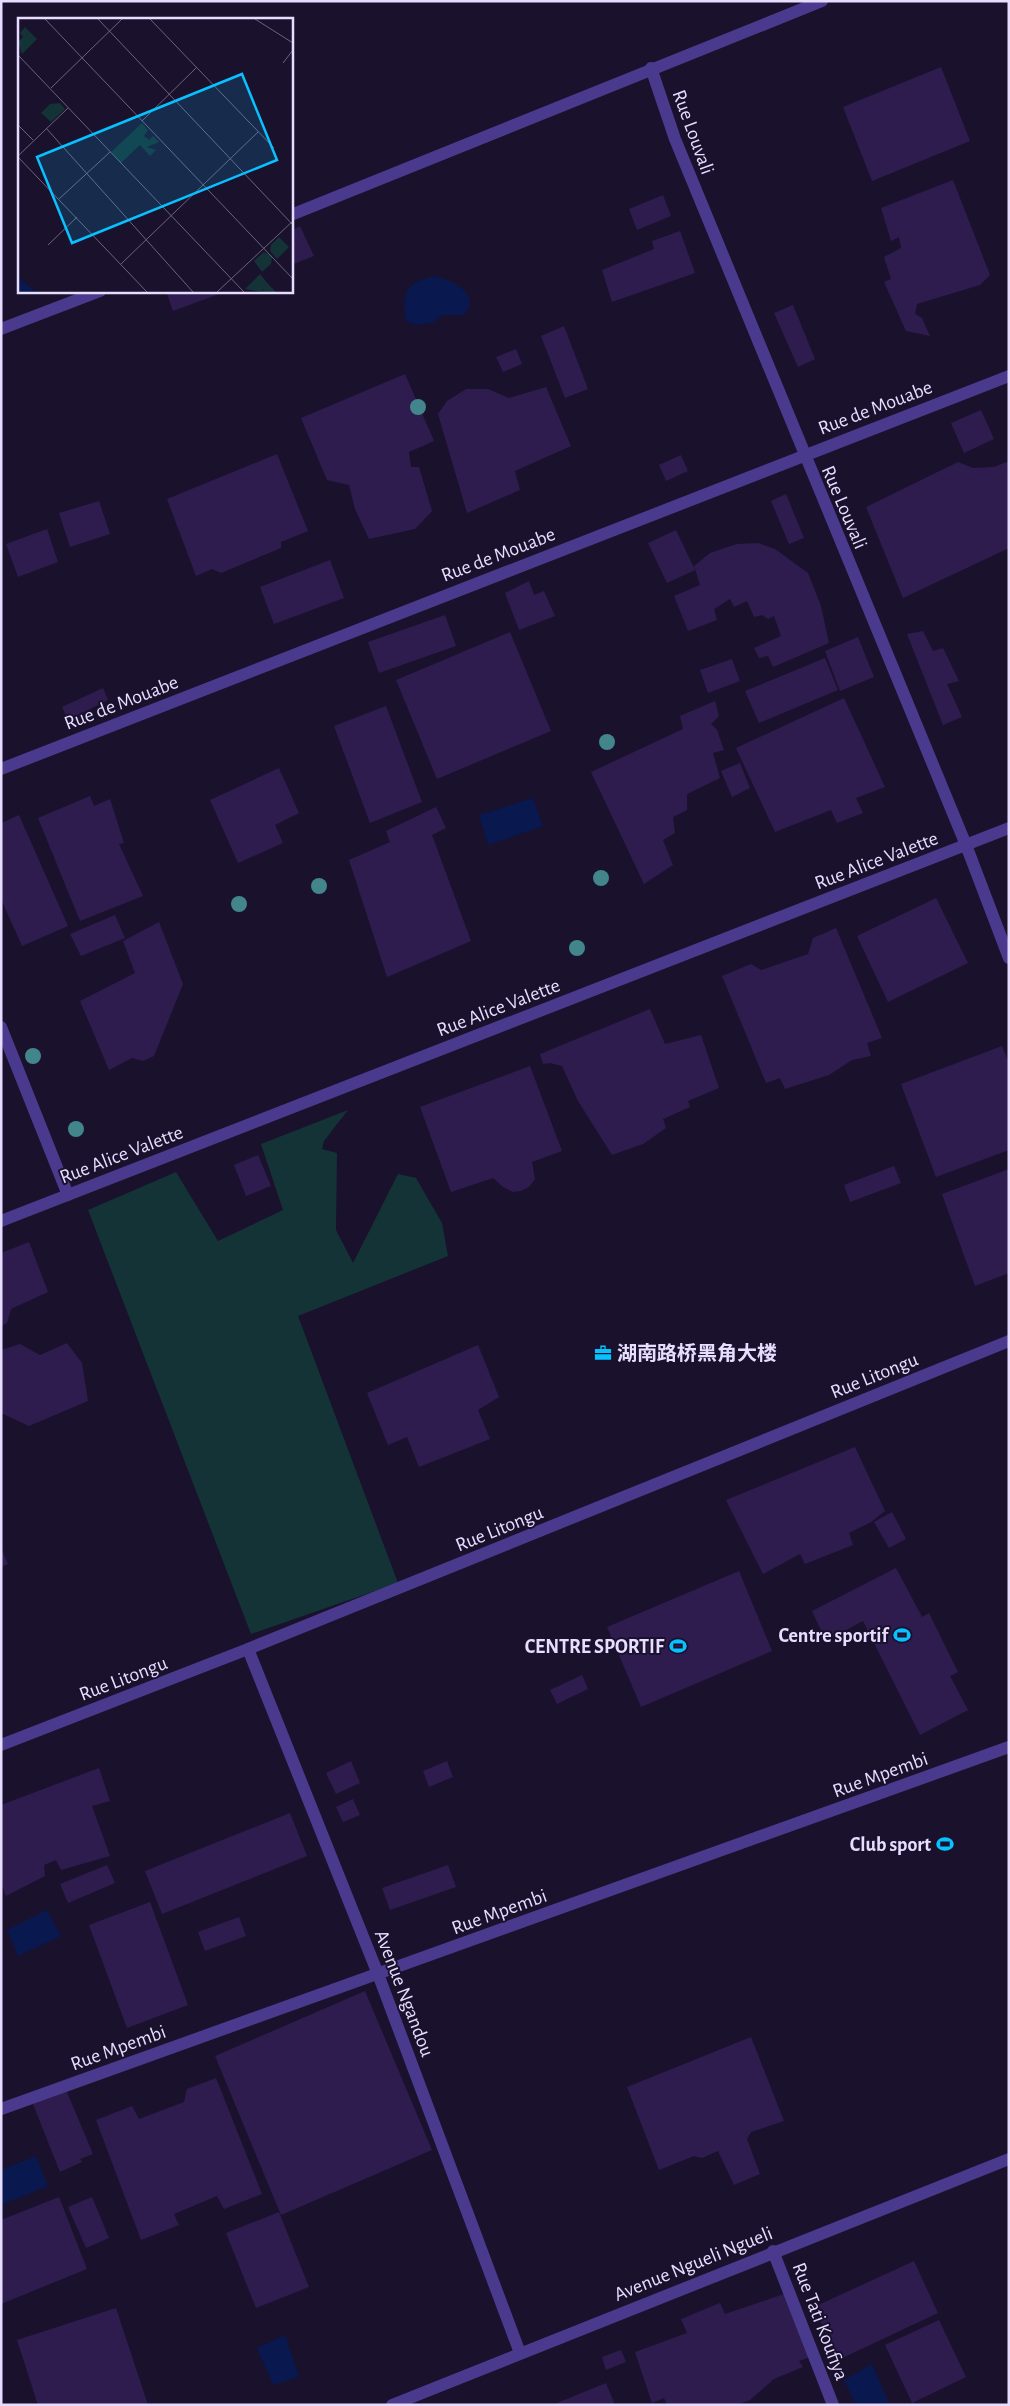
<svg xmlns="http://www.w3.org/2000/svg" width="1010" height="2406" viewBox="0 0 1010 2406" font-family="'Alegreya Sans','Noto Sans SC',sans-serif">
<rect width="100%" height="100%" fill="#1a112d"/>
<path fill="#133337" d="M348,1110L324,1141L322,1149L337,1153L336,1230L353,1263L398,1174L416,1178L442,1223L448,1256L298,1316L398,1583L251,1634L88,1210L176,1172L218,1241L283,1210L261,1144Z"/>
<g fill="#09184e">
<path d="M435,276C452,280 483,295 464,315H443L432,323L416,325L406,321C402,291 405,283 435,276Z"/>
<path d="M533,798L543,826L488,845L479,815Z"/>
<path d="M47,1910L61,1936L18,1956L7,1930Z"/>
<path d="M36,2156L48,2186L1,2205V2170Z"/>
<path d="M285,2335L299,2377L273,2385L257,2348Z"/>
<path d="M872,2364L890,2405H856L844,2380Z"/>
</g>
<g fill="#2e1c4f">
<path d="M941,67L970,141L872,181L843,107Z"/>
<path d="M953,180L990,275L980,285L917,304L915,314L922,318L930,336L906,331L884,282L891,279L884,257L901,248L899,237L891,241L881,208Z"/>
<path d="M663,195L671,216L637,230L629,209Z"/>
<path d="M300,226L314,256L291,265V231Z"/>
<path d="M680,231L695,273L612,302L602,270L654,249L652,241Z"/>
<path d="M166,291H218L219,294L173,311Z"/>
<path d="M793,305L815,359L798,367L774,313Z"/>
<path d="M564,326L588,389L565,398L541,336Z"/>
<path d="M516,349L522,364L503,372L496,357Z"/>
<path d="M405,374L434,441L409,452L411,467H419L432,511L415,529L369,539L355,509L349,485L327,480L301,418Z"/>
<path d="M546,387L571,446L515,471L520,490L467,513L438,414L447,401L466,389H488L509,398Z"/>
<path d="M981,410L994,439L964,453L951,423Z"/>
<path d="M277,454L308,531L281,542V548L221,573L212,569L196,576L167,499Z"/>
<path d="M681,455L688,471L666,481L659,465Z"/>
<path d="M1009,461V548L903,598L866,507L958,462L973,468L994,467Z"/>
<path d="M786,494L804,538L789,544L771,501Z"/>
<path d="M99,501L110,534L70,547L59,513Z"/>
<path d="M47,529L58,562L18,577L6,544Z"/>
<path d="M676,530L695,570L667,583L648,543Z"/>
<path d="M758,543L775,549L808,573L821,606L829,643L773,667L768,656L759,658L754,648L781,636L774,616L768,619L762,615L754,617L747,601L734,607L730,599L714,609L717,620L688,631L674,596L700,585L694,566L710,553L737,544Z"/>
<path d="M330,560L344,598L274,624L260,587Z"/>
<path d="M529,581L534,595L544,591L555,616L519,630L505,593Z"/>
<path d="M445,615L456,646L379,673L368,642Z"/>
<path d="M923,631L933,651L943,648L959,681L947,684L962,717L943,725L907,634Z"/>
<path d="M510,632L551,731L437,779L396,680Z"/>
<path d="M858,637L874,677L840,691L825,651Z"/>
<path d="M825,658L838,690L759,723L745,691Z"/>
<path d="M732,659L740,681L708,693L700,670Z"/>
<path d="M103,688L108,700L68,720L62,707Z"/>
<path d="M844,698L885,787L856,798L863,813L837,823L831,810L775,832L736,748Z"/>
<path d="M715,701L719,716L711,724L717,730L724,750L713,753L720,778L687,794V810L673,817L675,833L663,840L673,865L644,884L591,772L683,729L680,716Z"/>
<path d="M386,706L422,802L370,823L334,726Z"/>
<path d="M740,763L750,788L732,797L721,771Z"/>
<path d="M279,768L299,813L275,825L283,843L238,863L210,800Z"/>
<path d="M90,796L94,806L110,799L124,843L119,844L143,896L80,921L38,818Z"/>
<path d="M436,807L446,828L432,835L471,941L387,977L349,860L390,842L386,831Z"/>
<path d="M19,815L68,926L22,946L1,899V823Z"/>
<path d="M936,898L968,963L888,1002L857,936Z"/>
<path d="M115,915L125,938L81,956L70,934Z"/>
<path d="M159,922L183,984L154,1056L143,1061L132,1058L109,1070L80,1001L135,973L123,941Z"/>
<path d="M836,928L882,1038L867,1043L871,1056L852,1060L829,1075L785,1089L780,1078L766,1083L722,976L751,964L761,970L808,954L813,938Z"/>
<path d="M650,1009L665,1044L701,1035L719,1088L688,1101L690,1107L663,1119L666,1128L643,1144L612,1155L578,1101L562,1066L550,1063L543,1064L540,1054Z"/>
<path d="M1002,1046L1009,1063V1150L936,1177L901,1084Z"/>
<path d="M530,1066L562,1151L532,1162L535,1179L529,1187L521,1191L513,1192L503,1187L493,1178L451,1192L420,1107Z"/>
<path d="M258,1155L271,1186L246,1196L234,1165Z"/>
<path d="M894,1166L901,1183L850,1202L844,1185Z"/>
<path d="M1009,1169V1273L975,1286L942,1194Z"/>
<path d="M29,1242L48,1292L11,1309L7,1323L1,1326V1253Z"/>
<path d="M67,1343L82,1363L88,1401L29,1426L1,1413V1350L20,1344L40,1355Z"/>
<path d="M478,1345L499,1397L478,1410L490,1439L419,1467L407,1437L388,1445L367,1393Z"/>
<path d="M855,1447L885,1511L871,1522L849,1533L853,1545L805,1564L800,1554L763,1574L726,1500Z"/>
<path d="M892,1512L906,1539L889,1548L874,1522Z"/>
<path d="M1,1548L8,1564L1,1567Z"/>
<path d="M896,1568L922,1617L929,1613L958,1672L950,1676L968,1710L920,1735L863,1621L826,1641L812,1611Z"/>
<path d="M739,1571L772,1651L641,1707L607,1627Z"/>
<path d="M582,1675L588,1689L557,1704L550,1690Z"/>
<path d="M351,1761L360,1783L336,1794L326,1773Z"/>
<path d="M447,1761L453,1777L429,1787L423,1771Z"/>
<path d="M99,1768L110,1801L92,1806L110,1856L61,1870L56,1860L44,1865L45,1876L6,1896L1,1883V1805Z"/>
<path d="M353,1799L360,1815L343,1822L336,1807Z"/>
<path d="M290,1813L307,1856L162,1914L145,1871Z"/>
<path d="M107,1865L115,1883L68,1903L60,1884Z"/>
<path d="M448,1865L456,1887L390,1910L382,1888Z"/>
<path d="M150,1902L188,2005L127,2028L89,1925Z"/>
<path d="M239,1917L246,1936L205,1951L198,1932Z"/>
<path d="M365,1991L432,2150L281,2215L215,2056Z"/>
<path d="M751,2037L784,2121L751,2132L747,2139L760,2174L734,2185L718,2151L702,2158L694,2156L659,2170L627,2087Z"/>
<path d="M216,2078L262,2194L224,2209L217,2196L174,2214L179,2225L141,2240L96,2120L132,2106L139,2119L184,2102L187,2089Z"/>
<path d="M66,2090L93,2154L80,2159L82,2162L60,2172L33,2104Z"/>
<path d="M59,2197L87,2269L1,2304V2220Z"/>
<path d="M92,2197L109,2238L86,2248L68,2207Z"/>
<path d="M279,2212L309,2287L256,2308L226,2233Z"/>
<path d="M914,2261L938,2313L838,2360L814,2307Z"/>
<path d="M784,2294L811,2357L799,2361L803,2367L774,2379L750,2400L737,2405H667L664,2398L652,2403L635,2352L687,2333L681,2319L720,2303L725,2314Z"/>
<path d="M116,2308L148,2405H38L17,2340Z"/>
<path d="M939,2320L966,2377L912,2403L885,2345Z"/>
<path d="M621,2350L626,2362L606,2370L602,2357Z"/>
<path d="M606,2383L615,2405H552Z"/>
</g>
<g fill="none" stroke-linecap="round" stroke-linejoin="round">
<g stroke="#4a3a8d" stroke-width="12">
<path d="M651,68L675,139L966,845L1009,958"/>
<path d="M291,215L822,1"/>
<path d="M1,329L100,291"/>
<path d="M1,769L1009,376"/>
<path d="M1,1027L68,1195"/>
<path d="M1,1221L1009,828"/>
<path d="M248,1649L378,1974L520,2353"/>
<path d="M1,1745L248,1649L1009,1341"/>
<path d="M1,2109L1009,1747"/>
<path d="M773,2251L833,2405"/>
</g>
<path stroke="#4a3a8d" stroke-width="12" d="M392,2405L1009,2159"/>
</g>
<g fill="#42868b">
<circle cx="418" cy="407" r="8"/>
<circle cx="607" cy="742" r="8"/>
<circle cx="601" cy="878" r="8"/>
<circle cx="319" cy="886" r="8"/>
<circle cx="239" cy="904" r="8"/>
<circle cx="577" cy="948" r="8"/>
<circle cx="33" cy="1056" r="8"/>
<circle cx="76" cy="1129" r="8"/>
</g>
<defs>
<g id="office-bare" transform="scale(1.35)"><path d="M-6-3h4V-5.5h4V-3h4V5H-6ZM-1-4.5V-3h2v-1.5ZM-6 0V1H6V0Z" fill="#09c1ff" stroke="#1a112d" stroke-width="2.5" paint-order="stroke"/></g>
<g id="stadium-bare" transform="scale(1.35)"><path d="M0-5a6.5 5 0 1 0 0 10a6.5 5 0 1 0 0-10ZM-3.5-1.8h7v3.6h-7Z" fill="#09c1ff" stroke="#1a112d" stroke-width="2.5" paint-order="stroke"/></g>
</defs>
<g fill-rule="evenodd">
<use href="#office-bare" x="603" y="1353"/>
<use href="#stadium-bare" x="902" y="1635"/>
<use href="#stadium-bare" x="678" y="1646"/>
<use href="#stadium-bare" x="945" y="1844"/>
</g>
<g text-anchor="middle" stroke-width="4" stroke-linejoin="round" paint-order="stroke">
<g font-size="20" fill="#e6ddff" stroke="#1a112d">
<text transform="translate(694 132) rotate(70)" y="7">Rue Louvali</text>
<text transform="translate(875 407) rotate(-21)" y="7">Rue de Mouabe</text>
<text transform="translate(845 507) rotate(67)" y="7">Rue Louvali</text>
<text transform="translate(498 554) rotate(-21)" y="7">Rue de Mouabe</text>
<text transform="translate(121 702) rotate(-21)" y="7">Rue de Mouabe</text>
<text transform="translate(876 860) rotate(-21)" y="7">Rue Alice Valette</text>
<text transform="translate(498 1007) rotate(-21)" y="7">Rue Alice Valette</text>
<text transform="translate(121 1154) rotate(-21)" y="7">Rue Alice Valette</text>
<text transform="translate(874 1375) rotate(-22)" y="7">Rue Litongu</text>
<text transform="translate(499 1528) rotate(-22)" y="7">Rue Litongu</text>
<text transform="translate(123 1678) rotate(-21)" y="7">Rue Litongu</text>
<text transform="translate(880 1774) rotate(-20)" y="7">Rue Mpembi</text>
<text transform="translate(499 1911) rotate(-20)" y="7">Rue Mpembi</text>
<text transform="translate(405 1993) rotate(69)" y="7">Avenue Ngandou</text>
<text transform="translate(118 2047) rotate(-20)" y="7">Rue Mpembi</text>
<text transform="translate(693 2263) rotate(-22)" y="7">Avenue Ngueli Ngueli</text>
<text transform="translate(821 2321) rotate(69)" y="7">Rue Tati Koufiya</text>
</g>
<g font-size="20" font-weight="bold" fill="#e6ddff" stroke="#1a112d" text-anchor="end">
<text x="617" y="1360" text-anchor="start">湖南路桥黑角大楼</text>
<text x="888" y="1642">Centre sportif</text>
<text x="664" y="1653">CENTRE SPORTIF</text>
<text x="931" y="1851">Club sport</text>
</g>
</g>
<g transform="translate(18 18)">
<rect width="275" height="275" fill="#1a112d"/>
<path d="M7,9L19,21L4,36L0,24L5,19L2,15ZM42,85L47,91L33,104L23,95L32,86ZM124,105L130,112L126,118L131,122L135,118L141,124L129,129L138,132L132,138L122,127L103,145L93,134ZM261,219L271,229L259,241L252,233L253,227ZM246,234L254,238L253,246L244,254L236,243ZM242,256L251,267L258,274H244L247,270L243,274L227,271Z" fill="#133337"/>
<path d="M0,259L18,274H0Z" fill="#09184e"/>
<path fill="none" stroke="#6c6381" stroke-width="1" d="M27,1L275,261M80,1L275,207M132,1L256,130M237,1L275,25M0,37L226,274M265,45L275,32M33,70L104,1M124,103L179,49M0,107L15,122M28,110L175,274M0,138L50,90M0,139L129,274M41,181L92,134M30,227L59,199M103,246L240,114M199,274L275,203"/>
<path fill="#09c1ff" fill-opacity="0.15" stroke="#09c1ff" stroke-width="2.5" d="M224,56L259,142L54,225L19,139Z"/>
<rect width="275" height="275" fill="none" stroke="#e6ddff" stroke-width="2.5"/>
</g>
<rect width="1010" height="2406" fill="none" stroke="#e6ddff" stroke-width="5"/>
</svg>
